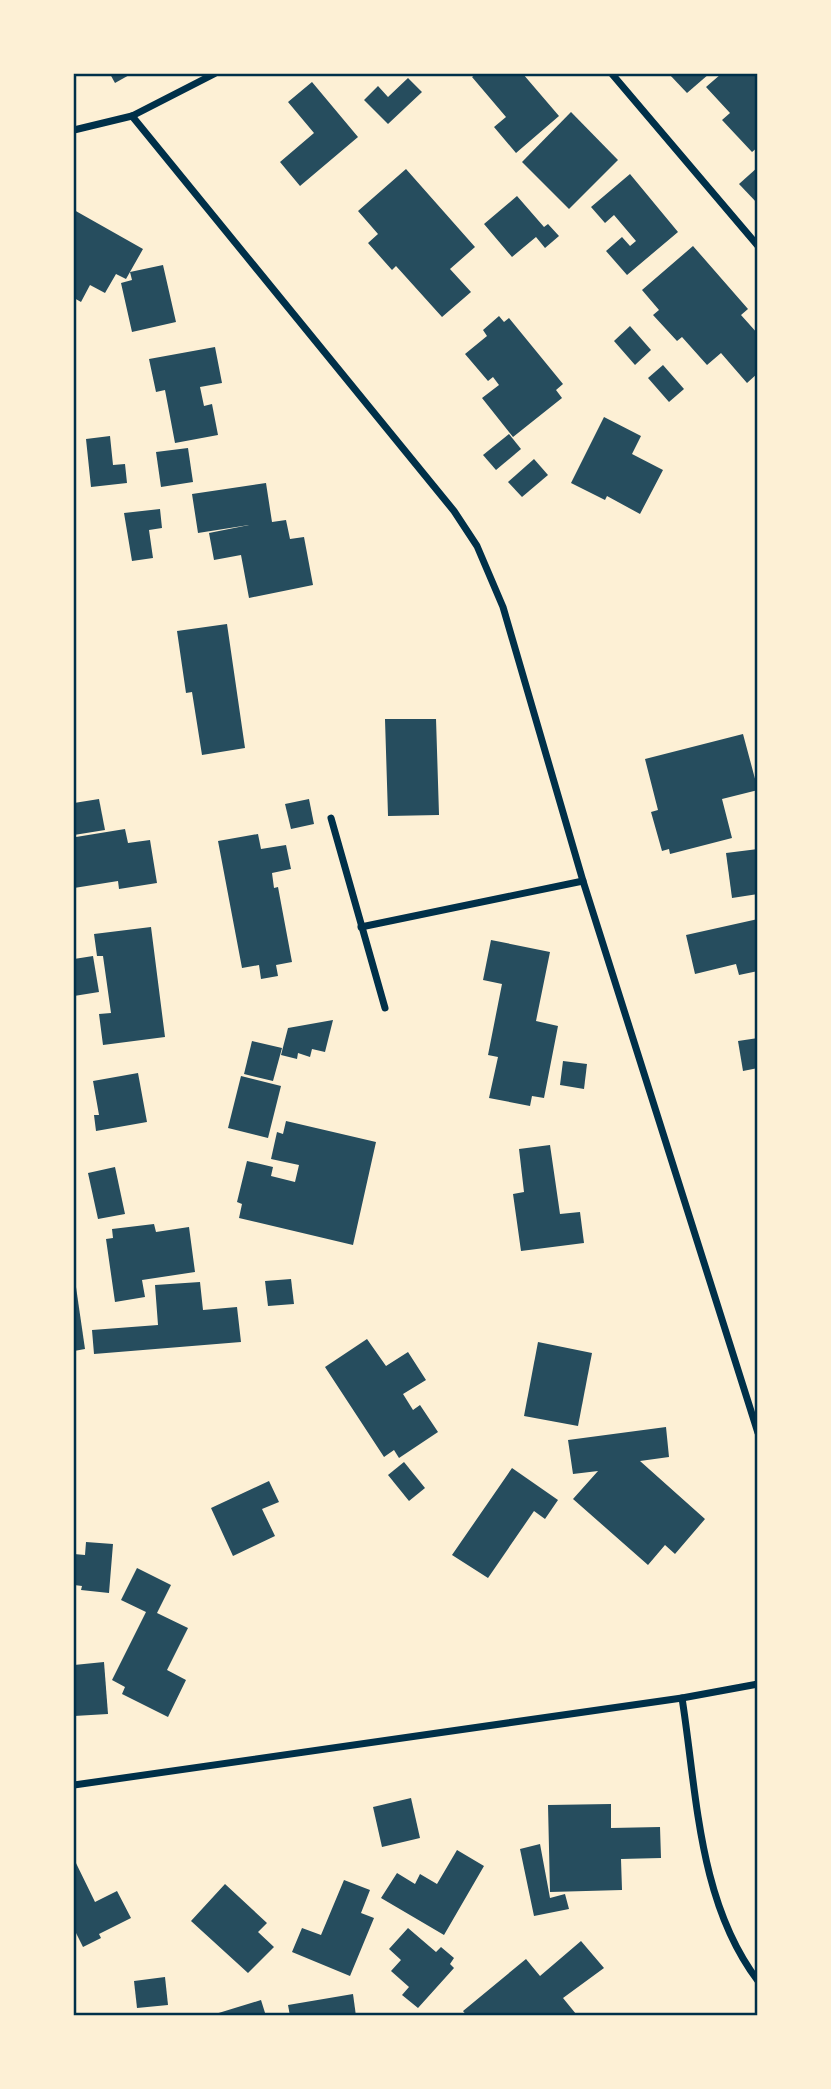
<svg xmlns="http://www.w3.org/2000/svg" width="831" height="2089" viewBox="0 0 831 2089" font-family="Jost,sans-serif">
<rect width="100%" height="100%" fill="#fdf0d5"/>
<g fill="#264d5e">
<path d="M110,74H131L115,83Z"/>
<path d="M476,74H523L559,116L516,153L494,127L506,117L472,77Z"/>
<path d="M669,74H709L687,93Z"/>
<path d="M721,74L758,75V147L752,152L722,120L730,113L706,87Z"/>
<path d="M408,78L422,92L388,124L364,100L378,86L388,97Z"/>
<path d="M312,82L358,137L300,186L280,162L314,133L288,102Z"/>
<path d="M571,112L618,160L569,209L522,162Z"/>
<path d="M758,167V204L739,184Z"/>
<path d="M406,169L475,247L450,269L471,292L442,317L396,266L392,270L368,243L378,234L358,211Z"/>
<path d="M630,174L678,232L627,275L606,251L622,237L630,246L636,241L614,215L605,223L591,207Z"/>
<path d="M517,196L544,227L548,224L559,236L545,248L536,237L512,257L484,224Z"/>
<path d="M74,210L143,249L126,279L116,274L105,293L90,285L81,302L74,298Z"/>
<path d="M693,246L748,309L741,315L758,334V373L747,383L721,353L707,365L682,337L677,341L653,315L659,310L642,290Z"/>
<path d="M163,265L176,322L132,332L121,283L132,280L130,272Z"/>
<path d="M499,316L504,322L509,318L563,384L556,390L562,398L513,437L482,398L499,385L493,377L488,381L465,354L487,336L483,330Z"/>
<path d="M630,326L651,350L635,365L614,341Z"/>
<path d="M215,347L222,383L200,387L204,406L212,404L218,435L175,443L165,390L156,392L149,359Z"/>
<path d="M663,365L684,389L669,402L648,378Z"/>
<path d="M604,417L641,436L632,454L663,470L640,514L607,496L605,500L571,483Z"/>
<path d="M509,434L521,449L496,470L483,455Z"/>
<path d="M110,436L113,465L125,464L127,483L91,487L86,439Z"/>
<path d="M188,448L193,482L161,487L156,452Z"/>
<path d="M534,459L548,475L522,497L508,482Z"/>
<path d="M266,483L272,522L286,520L290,539L304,537L313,585L249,598L241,555L214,560L209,533L249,525L198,533L192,494Z"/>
<path d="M160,509L162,528L149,530L153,558L132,561L124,513Z"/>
<path d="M227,624L245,748L202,755L192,692L186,693L177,631Z"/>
<path d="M385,719H436L439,815L388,816Z"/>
<path d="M743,734L758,790L722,799L732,838L670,854L669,849L662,851L651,812L658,810L645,759Z"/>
<path d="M99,799L105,830L74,835V803Z"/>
<path d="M309,799L314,824L291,829L285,804Z"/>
<path d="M125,829L128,843L150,840L157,883L119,889L118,881L74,888L76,837Z"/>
<path d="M258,834L261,849L286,845L291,869L272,873L274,888L278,887L292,962L276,965L278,976L261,979L259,965L242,968L218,841Z"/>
<path d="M758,849V894L732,898L726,853Z"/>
<path d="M758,919V971L739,975L736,964L695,974L686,935Z"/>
<path d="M151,927L165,1037L103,1045L99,1014L111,1013L103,956H97L94,934Z"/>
<path d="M491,940L550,952L536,1021L558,1026L544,1098L532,1096L530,1106L489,1098L498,1057L488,1055L502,984L483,980Z"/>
<path d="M93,956L99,992L74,996V959Z"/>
<path d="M333,1020L325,1052L312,1049L310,1057L298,1053L297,1059L281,1055L288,1028Z"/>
<path d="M758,1038V1068L743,1071L738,1041Z"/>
<path d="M252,1041L282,1048L273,1081L244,1074Z"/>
<path d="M563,1061L587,1064L584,1089L560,1085Z"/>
<path d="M138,1073L147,1122L96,1131L94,1115H99L93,1081Z"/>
<path d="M241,1076L281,1086L268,1138L228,1128Z"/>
<path d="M286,1121L376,1142L353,1245L239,1218L242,1204L237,1202L247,1161L273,1167L271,1176L295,1182L299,1165L271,1159L277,1132L283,1134Z"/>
<path d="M550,1145L560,1214L580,1212L584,1243L521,1251L513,1194L524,1192L519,1149Z"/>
<path d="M115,1167L125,1214L98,1219L88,1173Z"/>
<path d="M154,1224L156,1232L189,1227L195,1272L142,1280L145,1297L115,1302L106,1239L113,1238L112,1229Z"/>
<path d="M291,1279L294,1304L268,1306L265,1281Z"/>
<path d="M200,1282L203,1310L237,1307L241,1342L94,1354L92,1330L158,1325L155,1285Z"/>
<path d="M76,1287L85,1349L74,1351V1288Z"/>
<path d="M367,1339L386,1366L408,1352L426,1380L403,1394L413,1410L420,1405L438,1432L399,1458L394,1450L384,1457L325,1367Z"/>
<path d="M538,1342L592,1353L578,1426L524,1416Z"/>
<path d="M666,1427L669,1457L640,1461L705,1519L675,1554L665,1545L648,1565L573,1499L598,1471L573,1474L568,1440Z"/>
<path d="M404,1462L425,1488L409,1501L388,1475Z"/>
<path d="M512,1468L558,1500L545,1519L534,1511L488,1578L452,1555Z"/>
<path d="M269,1481L279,1502L262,1509L275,1536L233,1556L211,1508Z"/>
<path d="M86,1542L113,1544L109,1593L81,1590L82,1586L74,1585V1554L85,1555Z"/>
<path d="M137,1568L171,1585L157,1613L188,1628L167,1670L186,1680L168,1717L122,1694L125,1687L112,1680L146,1612L121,1600Z"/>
<path d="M104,1662L108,1714L74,1716V1665Z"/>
<path d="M411,1798L420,1838L382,1847L373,1807Z"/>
<path d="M611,1804V1828L660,1827L661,1858L621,1859L622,1890L550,1892L548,1805Z"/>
<path d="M540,1844L550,1898L565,1894L569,1909L534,1916L520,1849Z"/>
<path d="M457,1850L484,1866L444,1935L381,1898L397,1873L415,1884L420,1874L437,1884Z"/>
<path d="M74,1859L95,1902L117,1891L131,1918L99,1934L101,1938L83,1947L74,1929Z"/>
<path d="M344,1880L370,1890L361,1913L374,1918L350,1976L292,1952L302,1928L321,1935Z"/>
<path d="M225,1884L267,1923L258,1932L274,1947L248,1973L191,1921Z"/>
<path d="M408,1928L436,1952L441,1947L454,1958L450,1964L454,1968L418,2008L402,1995L409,1987L391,1971L401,1960L389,1949Z"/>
<path d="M581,1941L604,1968L563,1998L576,2014L574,2016H467L463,2011L526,1959L540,1976Z"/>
<path d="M165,1977L168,2005L137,2008L134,1981Z"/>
<path d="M353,1994L356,2016H290L288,2005Z"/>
<path d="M261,2000L266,2016H212V2015Z"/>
</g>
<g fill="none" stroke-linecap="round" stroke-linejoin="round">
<g stroke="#003049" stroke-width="7">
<path d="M612,74L758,246"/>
<path d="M132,116L454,511L477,546L503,607L583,881L758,1433"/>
<path d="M74,130L132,116L214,74"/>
<path d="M331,818L385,1008"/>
<path d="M361,927L583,881"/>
<path d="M682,1698C697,1793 698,1902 758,1981"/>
<path d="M74,1785L682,1698L758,1684"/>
</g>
</g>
<rect width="831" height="2089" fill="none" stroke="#fdf0d5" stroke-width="150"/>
<rect x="75" y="75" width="681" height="1939" fill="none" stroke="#003049" stroke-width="2.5"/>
</svg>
